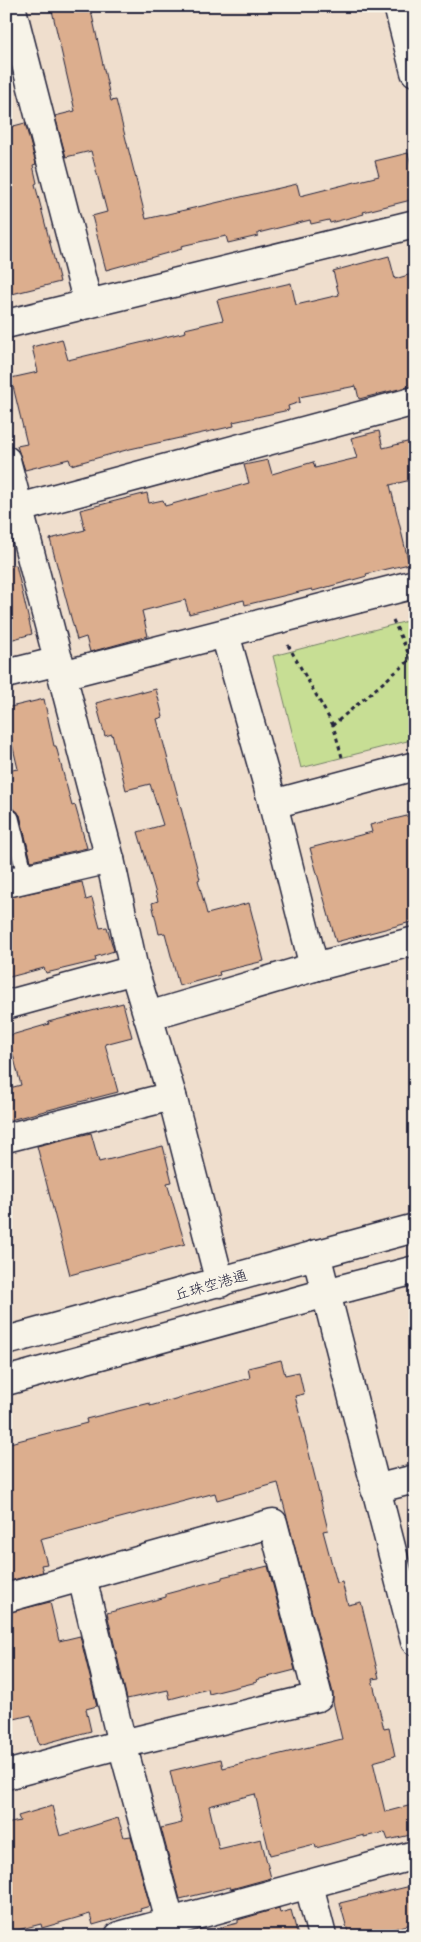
<svg xmlns="http://www.w3.org/2000/svg" width="421" height="1942" viewBox="0 0 421 1942" font-family="Delius,'Klee One',sans-serif">
<rect width="100%" height="100%" fill="#efdecd"/>
<filter id="ink" filterUnits="userSpaceOnUse"><feTurbulence type="fractalNoise" baseFrequency=".02" numOctaves="2"/><feDisplacementMap in="SourceGraphic" scale="10" xChannelSelector="R" yChannelSelector="G"/><feConvolveMatrix kernelMatrix="1 2 1 2 8 2 1 2 1" color-interpolation-filters="sRGB"/></filter>
<g filter="url(#ink)">
<path fill="#c7de94" stroke="#748068" d="M415,619V739L301,768L273,656Z"/>
<g fill="#dcae8e" stroke="#22223b">
<path d="M51,6H90L111,101L116,100L146,219L297,184L300,196L379,176L375,161L408,153L415,179V199L363,212L364,214L330,223L329,220L311,224L310,220L258,233V236L228,243L226,236L181,246L182,249L106,270L92,216L107,212L91,151L66,157L55,116L75,111Z"/>
<path d="M25,123L36,164L33,165L37,183L35,184L60,282L12,294L6,274V128Z"/>
<path d="M389,256L395,279L415,273V385L359,399L356,386L299,397L300,402L288,406L289,410L233,422L234,426L130,449L71,465L69,459L25,470L17,446L27,444L11,378L38,372L32,347L62,339L68,360L186,332L185,329L223,320L217,300L291,283L296,305L339,295L333,271Z"/>
<path d="M379,431L383,448L415,440V479L390,485L409,564L366,574L367,576L313,591L312,589L245,605L244,600L189,614L185,600L142,611L148,636L90,652L86,637L77,640L50,539L85,530L80,510L147,493L149,503L163,500L165,506L249,483L244,465L268,460L272,474L313,462L315,468L357,458L351,438Z"/>
<path d="M16,565L32,634L6,641V566Z"/>
<path d="M156,689L163,717L157,719L200,879L198,880L207,914L249,903L264,961L219,972L220,975L179,986L165,933L159,934L152,903L158,901L138,832L163,825L150,784L126,790L112,734L105,736L96,703L141,691V693Z"/>
<path d="M44,699L54,746H56L72,806L75,805L87,848L31,861L20,815L14,809L6,810V771L18,769L6,718V708Z"/>
<path d="M415,814V921L336,942L310,848L372,832L370,825Z"/>
<path d="M6,838L13,865L6,867Z"/>
<path d="M82,882L86,900L92,898L100,928L107,927L114,951L95,957L96,961L46,973L44,968L6,978V898Z"/>
<path d="M123,1003L132,1037L105,1044L118,1092L6,1121V1089L21,1085L8,1036L49,1024L48,1022Z"/>
<path d="M91,1133L99,1162L163,1146L172,1182L167,1183L185,1244L70,1275L37,1146Z"/>
<path d="M281,1360L285,1375L299,1372L304,1394L295,1396L328,1530L323,1531L337,1583L342,1582L348,1605L361,1602L379,1678L372,1679L384,1729L389,1728L395,1756L373,1762L385,1812L412,1805L415,1818V1834L388,1840L385,1832L364,1837V1835L316,1848L315,1844L270,1855L255,1794L209,1806L219,1849L261,1839L271,1878L231,1889L230,1887L180,1899L161,1828L182,1823L170,1771L221,1759L223,1768L342,1739L333,1702V1693L278,1483L217,1500L215,1493L40,1539L47,1564L41,1565L43,1572L6,1582V1444L87,1423L86,1419L150,1403V1406L250,1378L248,1368Z"/>
<path d="M268,1566L295,1670L256,1680L257,1682L209,1694L208,1689L170,1699L168,1690L127,1699L107,1613L166,1597V1594L222,1579V1577Z"/>
<path d="M50,1602L59,1641L80,1636L97,1706L86,1709L91,1731L39,1745L31,1715L6,1721V1613Z"/>
<path d="M52,1806L60,1836L118,1818L124,1837L131,1836L150,1906L140,1909L141,1911L93,1925L90,1914L42,1928L41,1924L6,1933V1824L20,1821L18,1816Z"/>
<path d="M415,1885V1923L386,1931L387,1936H349L340,1903Z"/>
<path d="M279,1908L280,1913L291,1910L298,1936H222L221,1927L238,1923V1920Z"/>
</g>
<g fill="none" stroke-linecap="round" stroke-linejoin="round">
<g stroke="#22223b" stroke-width="19">
<path id="lane" d="M11,818L26,879"/>
</g>
<g stroke="#22223b" stroke-width="31">
<g id="street">
<path d="M11,6L88,304"/>
<path d="M398,6L415,72"/>
<path d="M6,324L415,224"/>
<path d="M6,460L110,859L134,970L172,1096L220,1283"/>
<path d="M19,508L415,401"/>
<path d="M225,634L273,804L314,967"/>
<path d="M6,674L59,661"/>
<path d="M62,675L415,584"/>
<path d="M273,804L415,766"/>
<path d="M6,883L110,859"/>
<path d="M6,1005L134,970"/>
<path d="M148,1016L314,967L415,941"/>
<path d="M6,1138L172,1096"/>
<path d="M316,1254L415,1641"/>
<path d="M375,1489L415,1479"/>
<path d="M82,1577L122,1744L174,1936"/>
<path d="M6,1598L273,1523L318,1697L122,1744L6,1775"/>
<path d="M309,1885L322,1936"/>
<path d="M119,1936L415,1855"/>
</g>
</g>
<g stroke="#22223b" stroke-width="31">
<g id="secondary">
<path d="M6,1341C143,1304 278,1264 415,1228"/>
<path d="M6,1381L326,1293L415,1270"/>
</g>
</g>
<g stroke="#22223b" stroke-width="3" stroke-dasharray="4 4" stroke-linecap="butt">
<path d="M393,620L411,659L415,661"/>
<path d="M288,645L333,725"/>
<path d="M342,757L333,725L411,659"/>
</g>
<use href="#lane" stroke="#f7f3e8" stroke-width="15"/>
<use href="#street" stroke="#f7f3e8" stroke-width="28"/>
<use href="#secondary" stroke="#f7f3e8" stroke-width="28"/>
</g>
</g>
<g text-anchor="middle" stroke-width="4" stroke-linejoin="round" paint-order="stroke">
<g font-size="15" fill="#22223b" stroke="#f7f3e8">
<text transform="translate(211 1285) rotate(-16)" y="5">丘珠空港通</text>
</g>
</g>
<rect width="421" height="1942" fill="none" stroke="#f7f3e8" stroke-width="25"/>
<rect x="12" y="12" width="396" height="1917" fill="none" stroke="#22223b" stroke-width="2" filter="url(#ink)"/>
</svg>
